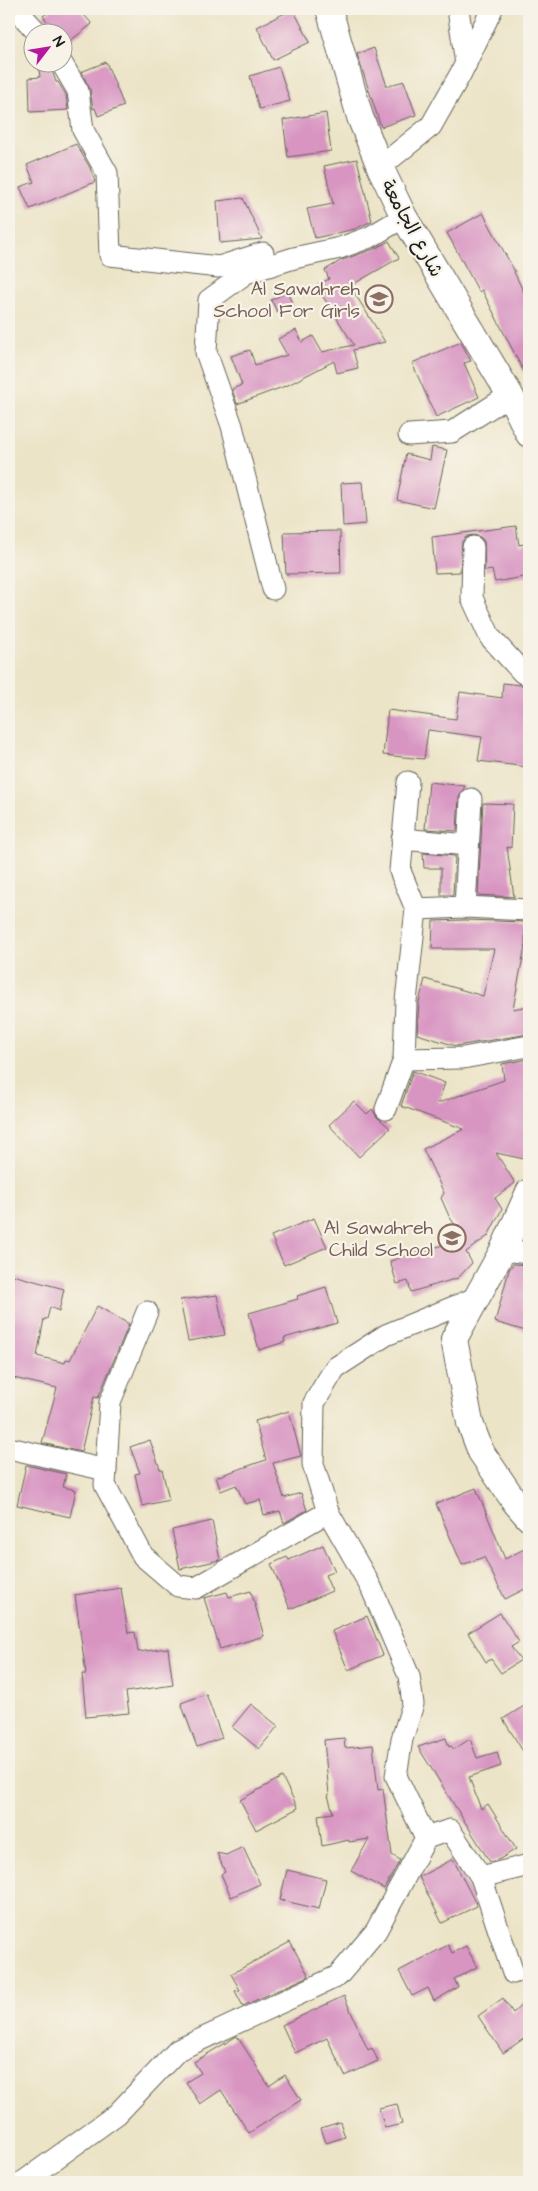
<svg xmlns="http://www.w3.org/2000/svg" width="538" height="2191" viewBox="0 0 538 2191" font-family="'Architects Daughter','Playpen Sans Arabic',sans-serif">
<rect width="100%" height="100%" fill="#f7f3e8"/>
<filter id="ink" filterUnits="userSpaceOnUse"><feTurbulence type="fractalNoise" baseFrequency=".02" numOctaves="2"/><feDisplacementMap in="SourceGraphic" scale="10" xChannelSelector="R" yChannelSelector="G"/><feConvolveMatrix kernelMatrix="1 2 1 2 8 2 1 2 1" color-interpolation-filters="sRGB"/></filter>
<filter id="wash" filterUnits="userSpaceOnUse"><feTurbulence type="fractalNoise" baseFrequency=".0096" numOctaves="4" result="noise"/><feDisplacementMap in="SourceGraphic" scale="20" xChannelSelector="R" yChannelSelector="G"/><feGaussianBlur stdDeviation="1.12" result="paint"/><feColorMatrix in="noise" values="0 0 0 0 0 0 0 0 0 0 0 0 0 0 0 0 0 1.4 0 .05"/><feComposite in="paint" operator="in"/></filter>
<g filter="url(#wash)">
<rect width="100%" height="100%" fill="#ece4c7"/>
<g id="blocks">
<g fill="#d895c2">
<path d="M52,9H79L92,24L66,44L62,40V32H56L43,16Z"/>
<path d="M293,9L310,42L273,60L257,27Z"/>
<path d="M374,48L387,86L404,81L416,115L381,127L357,54Z"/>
<path d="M38,62H49L56,82H58L66,95L68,110L30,112L29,78L40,77Z"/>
<path d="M106,62L124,106L98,116L95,108L93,109L90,89L81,72Z"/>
<path d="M279,67L290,101L259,109L250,76Z"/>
<path d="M326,113L331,151L288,157L283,120Z"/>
<path d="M76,144L90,168L95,182L30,209L20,187L34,182L27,165Z"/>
<path d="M357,159L372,221L355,229L315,238L307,209L333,204L324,166Z"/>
<path d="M243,198L262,239L220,243L217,201Z"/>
<path d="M483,213L515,272H514L529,303V382L482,290L479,292L447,233Z"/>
<path d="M389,241L399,258L350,286L385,342L353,350L358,368L337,373L334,361L288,385L237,404L232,389L242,385L231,356L250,350L255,365L287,355L278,339L296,330L302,342L313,336L322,352L354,345L316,286L329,279L325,270L342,260L374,249Z"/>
<path d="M287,292L293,305L278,313L271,300Z"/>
<path d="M461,342L471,361L464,363L479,397L436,417L412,363Z"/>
<path d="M432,447L447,450L434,508L397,500L406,454L430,460Z"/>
<path d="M362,482L366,524L343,526L341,483Z"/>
<path d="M516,526L519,545L529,543V576L495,582L492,570L485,571L484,541L480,537L474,535L467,536L462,541L460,572L435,573L432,537Z"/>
<path d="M340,531L341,573L286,574L284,532Z"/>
<path d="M503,683L529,686L528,767L478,761L482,737L428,730L424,759L383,755L388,710L456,719L460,692L502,698Z"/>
<path d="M429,782L465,786L459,798L457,831L425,829Z"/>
<path d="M483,803L513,804L511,848L507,847L514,897L478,895Z"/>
<path d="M423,853L455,856L453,895H441V868H424Z"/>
<path d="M465,920L525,922V946L513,1009L529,1006V1034L456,1046L417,1034L419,1002L425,979L483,996L494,949H432L433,921Z"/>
<path d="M529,1059V1160L496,1153L515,1183L495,1198L502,1209L488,1236L466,1252L472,1263L458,1278L411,1292L408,1281L397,1284L390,1261L446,1244L443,1238L457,1228L449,1216L441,1198L444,1193L423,1149L464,1129L401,1106L413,1071L445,1083L438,1103L504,1080L502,1064Z"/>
<path d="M354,1101L367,1114L372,1109L377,1117L390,1128L359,1157L329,1125Z"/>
<path d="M314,1218L327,1247L284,1265L271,1236Z"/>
<path d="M513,1264L529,1265V1332L495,1322L509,1270Z"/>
<path d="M9,1274L64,1289L59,1311L50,1307L47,1319H44L37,1356L65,1363L66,1359L70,1360L97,1306L129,1324L98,1398L94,1397L81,1452L42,1443L57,1388L9,1377Z"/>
<path d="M326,1287L337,1323L284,1338L285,1342L259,1350L249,1313L298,1299L297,1296Z"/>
<path d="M217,1295L225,1335L188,1341L180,1300Z"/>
<path d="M289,1411L301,1456L273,1463L284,1498L301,1493L307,1510L284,1523L280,1511L264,1515L260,1500L245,1504L236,1485L221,1491L216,1477L266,1460L255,1421Z"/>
<path d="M150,1440L160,1469H162L169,1500L142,1506L135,1474L140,1473L130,1447Z"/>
<path d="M26,1465L66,1474L63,1487L76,1490L70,1517L17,1505Z"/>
<path d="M476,1488L505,1559L524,1549L529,1561V1587L505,1599L484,1557L462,1565L436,1504Z"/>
<path d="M212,1521L220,1560L180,1569L172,1530Z"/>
<path d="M323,1545L335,1571L325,1575L332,1591L290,1609L271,1564L287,1557L289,1560Z"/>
<path d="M121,1588L128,1633L135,1632L138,1652L168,1648L173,1685L126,1692L129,1713L86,1717L82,1674H86L75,1595Z"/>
<path d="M251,1591L264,1636L220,1649L204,1598L227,1592L229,1597Z"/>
<path d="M500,1613L519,1642L511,1647L521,1660L501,1673L491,1659L486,1662L468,1633Z"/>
<path d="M367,1616L383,1655L348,1670L332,1631Z"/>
<path d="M206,1694L222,1738L197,1747L181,1703Z"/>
<path d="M529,1703V1761L503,1719Z"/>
<path d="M251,1704L278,1726L259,1749L232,1727Z"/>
<path d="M344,1738L345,1748L373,1745L378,1790L383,1789L392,1855L400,1860L384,1889L351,1871L369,1839L349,1842V1840L322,1846L318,1815L333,1813L328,1795H329L324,1740Z"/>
<path d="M446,1738L449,1747L451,1746L454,1749L470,1739L477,1758L497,1752L501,1766L469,1777L481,1809L488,1804L516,1849L500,1859L490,1862L418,1747Z"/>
<path d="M282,1777L298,1808L256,1830L240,1800Z"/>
<path d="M243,1847L260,1884L231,1897L221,1874L225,1872L217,1853L226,1855Z"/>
<path d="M453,1859L477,1906L442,1923L419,1877Z"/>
<path d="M287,1870L326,1879L319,1909L280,1900Z"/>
<path d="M290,1942L309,1976L243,2006L235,1991L240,1990L231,1974Z"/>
<path d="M448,1945L452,1953L466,1946L477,1967L454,1979L458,1987L434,2001L428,1988L412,1996L399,1971Z"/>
<path d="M344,1996L368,2050L372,2048L378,2061L345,2076L327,2038L295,2053L282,2025Z"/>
<path d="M503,1998L513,2013L529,1998V2035L503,2053L478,2016Z"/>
<path d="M237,2036L269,2086L285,2075L301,2100L249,2133L221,2090L200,2104L186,2082L201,2073L194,2062Z"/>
<path d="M397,2104L402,2124L385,2128L379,2108Z"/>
<path d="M340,2122L345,2137L326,2143L321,2128Z"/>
</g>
</g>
</g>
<g filter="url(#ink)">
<use href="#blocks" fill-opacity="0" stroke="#656258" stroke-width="1"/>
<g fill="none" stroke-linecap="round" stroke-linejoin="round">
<g stroke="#656258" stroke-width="23">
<g id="minor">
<path d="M16,9L37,32"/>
<path d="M458,9L466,64"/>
<path d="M61,62L78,91L83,130L107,173L110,255L219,267L263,253"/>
<path d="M380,167L431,126L461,73L492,9"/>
<path d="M409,435L452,432L510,395"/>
<path d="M473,547L472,598L490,637L523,673L529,674"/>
<path d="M273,589L232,426L206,352L209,300L246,273L294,258L340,248L370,237L404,217"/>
<path d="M402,839L468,845"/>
<path d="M465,907L471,799"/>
<path d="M416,909L465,907L529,910"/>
<path d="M404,1059L463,1058L529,1046"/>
<path d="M386,1109L404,1059L406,1001L416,909L400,871L408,782"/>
<path d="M503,1250L529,1253"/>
<path d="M147,1312L110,1402L105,1485L143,1556L178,1586L196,1588L328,1512"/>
<path d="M9,1448L106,1470"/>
<path d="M426,1838L450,1830L481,1877L513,1973"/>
<path d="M481,1877L529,1865"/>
<path d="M23,2182L117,2114L178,2050L338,1976L376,1931L426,1838L396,1776L402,1739L413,1704L409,1676L371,1587L328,1512L313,1464L314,1403L335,1368L386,1335L478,1297"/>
</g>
</g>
<g stroke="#656258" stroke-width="28">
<g id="major">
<path d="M329,9L360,117L380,167L404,217L510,395L529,434"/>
<path d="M529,1192L503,1250L454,1339L470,1423L481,1452L515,1502L529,1518"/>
</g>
</g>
<use href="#minor" stroke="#fff" stroke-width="21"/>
<use href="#major" stroke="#fff" stroke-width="26"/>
</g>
</g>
<defs>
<g id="school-ring" transform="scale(1.4375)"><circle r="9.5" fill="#f7f3e8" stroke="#8d6e63" stroke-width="1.5"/><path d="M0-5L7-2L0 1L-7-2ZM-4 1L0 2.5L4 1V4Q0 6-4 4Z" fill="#8d6e63"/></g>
</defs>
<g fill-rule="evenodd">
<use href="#school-ring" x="379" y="299"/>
<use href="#school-ring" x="452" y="1238"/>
</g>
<g text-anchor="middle" stroke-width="4.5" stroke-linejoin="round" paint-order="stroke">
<g font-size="19" fill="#1c1c1c" stroke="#f7f3e8">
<text transform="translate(413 228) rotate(61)" y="7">شارع الجامعة</text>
</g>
<g font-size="19" fill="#785e54" stroke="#f7f3e8" text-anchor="end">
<text x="360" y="295">Al Sawahreh<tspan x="360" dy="22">School For Girls</tspan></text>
<text x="433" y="1234">Al Sawahreh<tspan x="433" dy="22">Child School</tspan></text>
</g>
</g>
<rect width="538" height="2191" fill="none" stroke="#f7f3e8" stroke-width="30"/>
<g transform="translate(48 48) rotate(59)"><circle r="24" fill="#f7f3e8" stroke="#9f9d96"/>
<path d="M0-4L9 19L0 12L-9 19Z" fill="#b5179e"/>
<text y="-8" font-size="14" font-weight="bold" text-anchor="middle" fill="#1c1c1c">N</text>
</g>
</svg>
